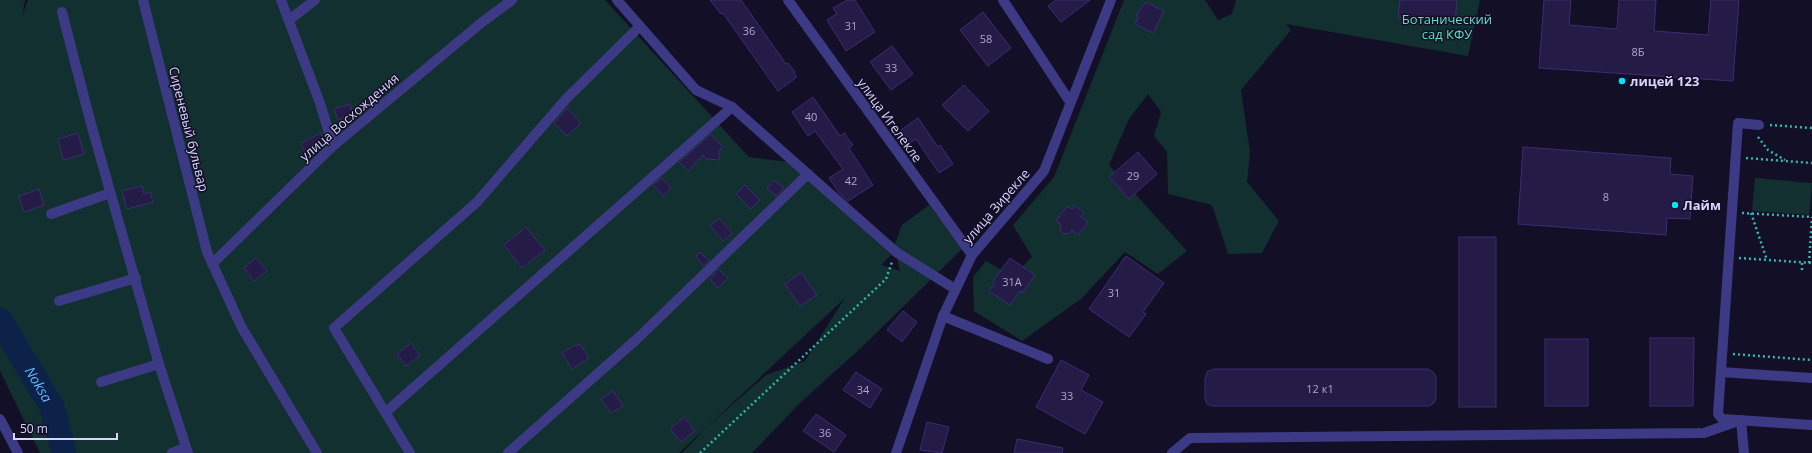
<svg xmlns="http://www.w3.org/2000/svg" width="1812" height="453" viewBox="0 0 1812 453" font-family="'Open Sans',sans-serif">
<rect width="100%" height="100%" fill="#130f26"/>
<g fill="#12302f">
<path d="M0,0H25L22,16L28,0H605L749,157L789,162L891,255L881,265L900,271L894,246L902,225L929,205L962,249L862,347L801,402L752,453H682L707,427L766,375L805,361L845,298L679,453H40L0,371Z"/>
<path d="M1124,0H1205L1218,20L1232,14L1236,0H1480L1468,56L1286,24L1291,30L1241,90L1250,152L1247,182L1279,221L1262,253L1228,254L1212,205L1168,194L1167,152L1154,136L1161,112L1148,94L1129,119L1109,165L1187,251L1158,274L1125,252L1081,299L1022,341L974,311L973,277L986,261L1012,276L1032,257L1013,225L1054,177Z"/>
<path d="M1755,178L1812,183L1809,215L1752,211Z"/>
</g>
<g fill="none" stroke-linecap="round" stroke-linejoin="round">
<path stroke="#0c2248" stroke-width="25" id="s1" d="M0,320L52,407L64,453"/>
</g>
<g fill="#241b47" stroke="#3b2d73">
<path d="M710,0H741L786,64L788,63L795,72L794,74L797,77L778,91L723,13L721,14Z"/>
<path d="M847,0H855L875,32L846,51L827,20L837,14L833,8Z"/>
<path d="M1056,0H1090L1061,22L1048,6Z"/>
<path d="M1400,0H1457L1455,22L1398,17Z"/>
<path d="M1544,0H1571L1569,25L1617,29L1619,0H1656L1654,31L1708,35L1711,0H1739L1733,81L1539,68Z"/>
<path d="M1146,2L1164,11L1153,33L1135,24L1138,18L1137,14Z"/>
<path d="M983,12L1011,48L988,66L960,30Z"/>
<path d="M892,46L913,74L891,90L870,62Z"/>
<path d="M964,85L989,111L968,131L942,105Z"/>
<path d="M813,97L840,136L844,133L853,145L849,148L873,185L848,201L839,193L829,178L843,169L815,131L808,136L792,112Z"/>
<path d="M350,104L353,115L338,120L334,109Z"/>
<path d="M567,108L581,123L567,136L554,123Z"/>
<path d="M918,118L938,147L940,145L953,164L939,173L916,139L910,143L901,130Z"/>
<path d="M78,133L84,154L63,160L58,139Z"/>
<path d="M321,133L325,145L318,147L320,150L317,152L307,157L301,143Z"/>
<path d="M711,134L723,147L719,151V160L706,159L703,155L688,171L679,162Z"/>
<path d="M1523,147L1671,158L1670,174L1693,176L1690,219L1667,218L1666,235L1518,224Z"/>
<path d="M1138,152L1157,174L1129,199L1109,177Z"/>
<path d="M662,178L671,188L663,196L653,185Z"/>
<path d="M774,180L784,188L776,196L767,188Z"/>
<path d="M745,185L760,200L751,209L736,194Z"/>
<path d="M142,186L144,194L150,192L153,202L127,209L122,191Z"/>
<path d="M39,189L44,205L24,212L19,196Z"/>
<path d="M1075,205L1084,213L1081,217L1088,222L1078,235L1072,230L1069,233L1064,234L1060,231L1061,224L1056,221L1067,206L1072,209Z"/>
<path d="M719,218L732,233L723,241L710,226Z"/>
<path d="M526,227L545,250L522,268L504,245Z"/>
<rect x="1459" y="237" width="37" height="170"/>
<path d="M700,252L709,261L703,266L696,256Z"/>
<path d="M1126,256L1164,283L1143,312L1146,314L1129,337L1089,309Z"/>
<path d="M256,258L267,271L254,281L244,268Z"/>
<path d="M1010,258L1035,275L1023,292L1020,291L1010,305L989,291L995,283L993,281Z"/>
<path d="M718,269L728,278L718,288L710,279Z"/>
<path d="M801,272L817,295L800,306L785,284Z"/>
<path d="M903,311L917,322L902,342L887,330Z"/>
<path d="M1650,338H1694L1693,406H1650Z"/>
<rect x="1545" y="339" width="43" height="67"/>
<path d="M411,343L420,356L406,366L397,354Z"/>
<path d="M580,344L589,358L572,369L562,353L575,345L576,346Z"/>
<path d="M1061,360L1089,375L1081,390L1103,402L1085,434L1036,407Z"/>
<path d="M1214,369H1428L1433,372L1436,377V398L1434,403L1429,406H1212L1207,404L1205,399V379L1207,372Z"/>
<path d="M856,372L882,389L870,408L843,390Z"/>
<path d="M613,391L623,406L611,413L601,399Z"/>
<path d="M816,414L846,435L834,452L803,431Z"/>
<path d="M684,417L695,431L681,442L670,429Z"/>
<path d="M927,422L949,427L942,453L920,450Z"/>
<path d="M1017,439L1063,448L1062,453H1014Z"/>
</g>
<g fill="none" stroke-linecap="round" stroke-linejoin="round">
<g stroke="#2fb8b0" stroke-width="2.5" stroke-dasharray="2 3" stroke-linecap="butt">
<path d="M1770,125L1812,128"/>
<path d="M1758,137L1768,150L1785,160"/>
<path d="M1746,158L1812,163"/>
<path d="M1742,213L1812,217"/>
<path d="M1751,213L1767,260"/>
<path d="M1739,258L1812,263"/>
<path d="M1809,263L1812,217"/>
<path d="M1802,270V263"/>
<path d="M1733,354L1812,360"/>
<path d="M700,453L886,279L892,262"/>
</g>
<g stroke="#3d3a85" stroke-width="10">
<path d="M143,0L207,252L242,328L317,453"/>
<path d="M281,0L320,103L333,146"/>
<path d="M617,0L696,90L732,107L896,252L955,289"/>
<path d="M788,0L972,255"/>
<path d="M1003,0L1070,102"/>
<path d="M62,12L91,124L159,364L188,453"/>
<path d="M289,20L315,0"/>
<path d="M1759,125L1738,123L1718,414L1722,419L1812,425"/>
<path d="M51,214L110,193"/>
<path d="M212,264L333,146L481,23L512,0"/>
<path d="M59,301L136,278"/>
<path d="M943,316L1048,359"/>
<path d="M1721,372L1812,378"/>
<path d="M101,382L159,364"/>
<path d="M386,412L732,107"/>
<path d="M0,419L18,453"/>
<path d="M1741,420L1744,453"/>
<path d="M172,453L185,448"/>
<path d="M410,453L334,328L477,202L566,99L639,27"/>
<path d="M508,453L638,338L808,174"/>
<path d="M896,453L943,316L972,255L1044,171L1111,0"/>
<path d="M1172,453L1190,438L1704,433L1741,420"/>
</g>
</g>
<g fill="#00e5ff" stroke="#130f26" stroke-width="1.5">
<circle cx="1622" cy="81" r="4"/>
<circle cx="1675" cy="205" r="4"/>
</g>
<g text-anchor="middle" stroke-width="3" stroke-linejoin="round" paint-order="stroke">
<g font-size="11" fill="#aca6d1">
<text x="851" y="30">31</text>
<text x="749" y="35">36</text>
<text x="986" y="43">58</text>
<text x="1638" y="56">8Б</text>
<text x="891" y="72">33</text>
<text x="811" y="121">40</text>
<text x="1133" y="180">29</text>
<text x="851" y="185">42</text>
<text x="1606" y="201">8</text>
<text x="1012" y="286">31А</text>
<text x="1114" y="297">31</text>
<text x="1320" y="393">12 к1</text>
<text x="863" y="394">34</text>
<text x="1067" y="400">33</text>
<text x="825" y="437">36</text>
</g>
<g font-size="13" fill="#5fe0c0" stroke="#130f26">
<text x="1447" y="24">Ботанический<tspan x="1447" dy="15">сад КФУ</tspan></text>
</g>
<g font-size="13" font-weight="bold" fill="#d9d4ff" stroke="#130f26" text-anchor="start">
<text x="1630" y="86">лицей 123</text>
<text x="1683" y="210">Лайм</text>
</g>
<g font-size="13" fill="#d9d4ff" stroke="#130f26">
<text transform="translate(349 117) rotate(-41)" y="5">улица Восхождения</text>
<text transform="translate(890 120) rotate(54)" y="5">улица Игелекле</text>
<text transform="translate(189 129) rotate(76)" y="5">Сиреневый бульвар</text>
<text transform="translate(996 206) rotate(-49)" y="5">улица Зирекле</text>
</g>
<g font-size="14" font-style="italic" fill="#62b6ff" stroke="#130f26">
<text dy="5" stroke="none"><textPath href="#s1" startOffset="75">Noksa</textPath></text>
</g>
</g>
<path d="M14 433v6h103v-6" fill="none" stroke="#d9d4ff" stroke-width="2"/>
<text x="20" y="433" font-size="12" fill="#d9d4ff" stroke="#130f26" stroke-width="3" paint-order="stroke">50 m</text>
</svg>
